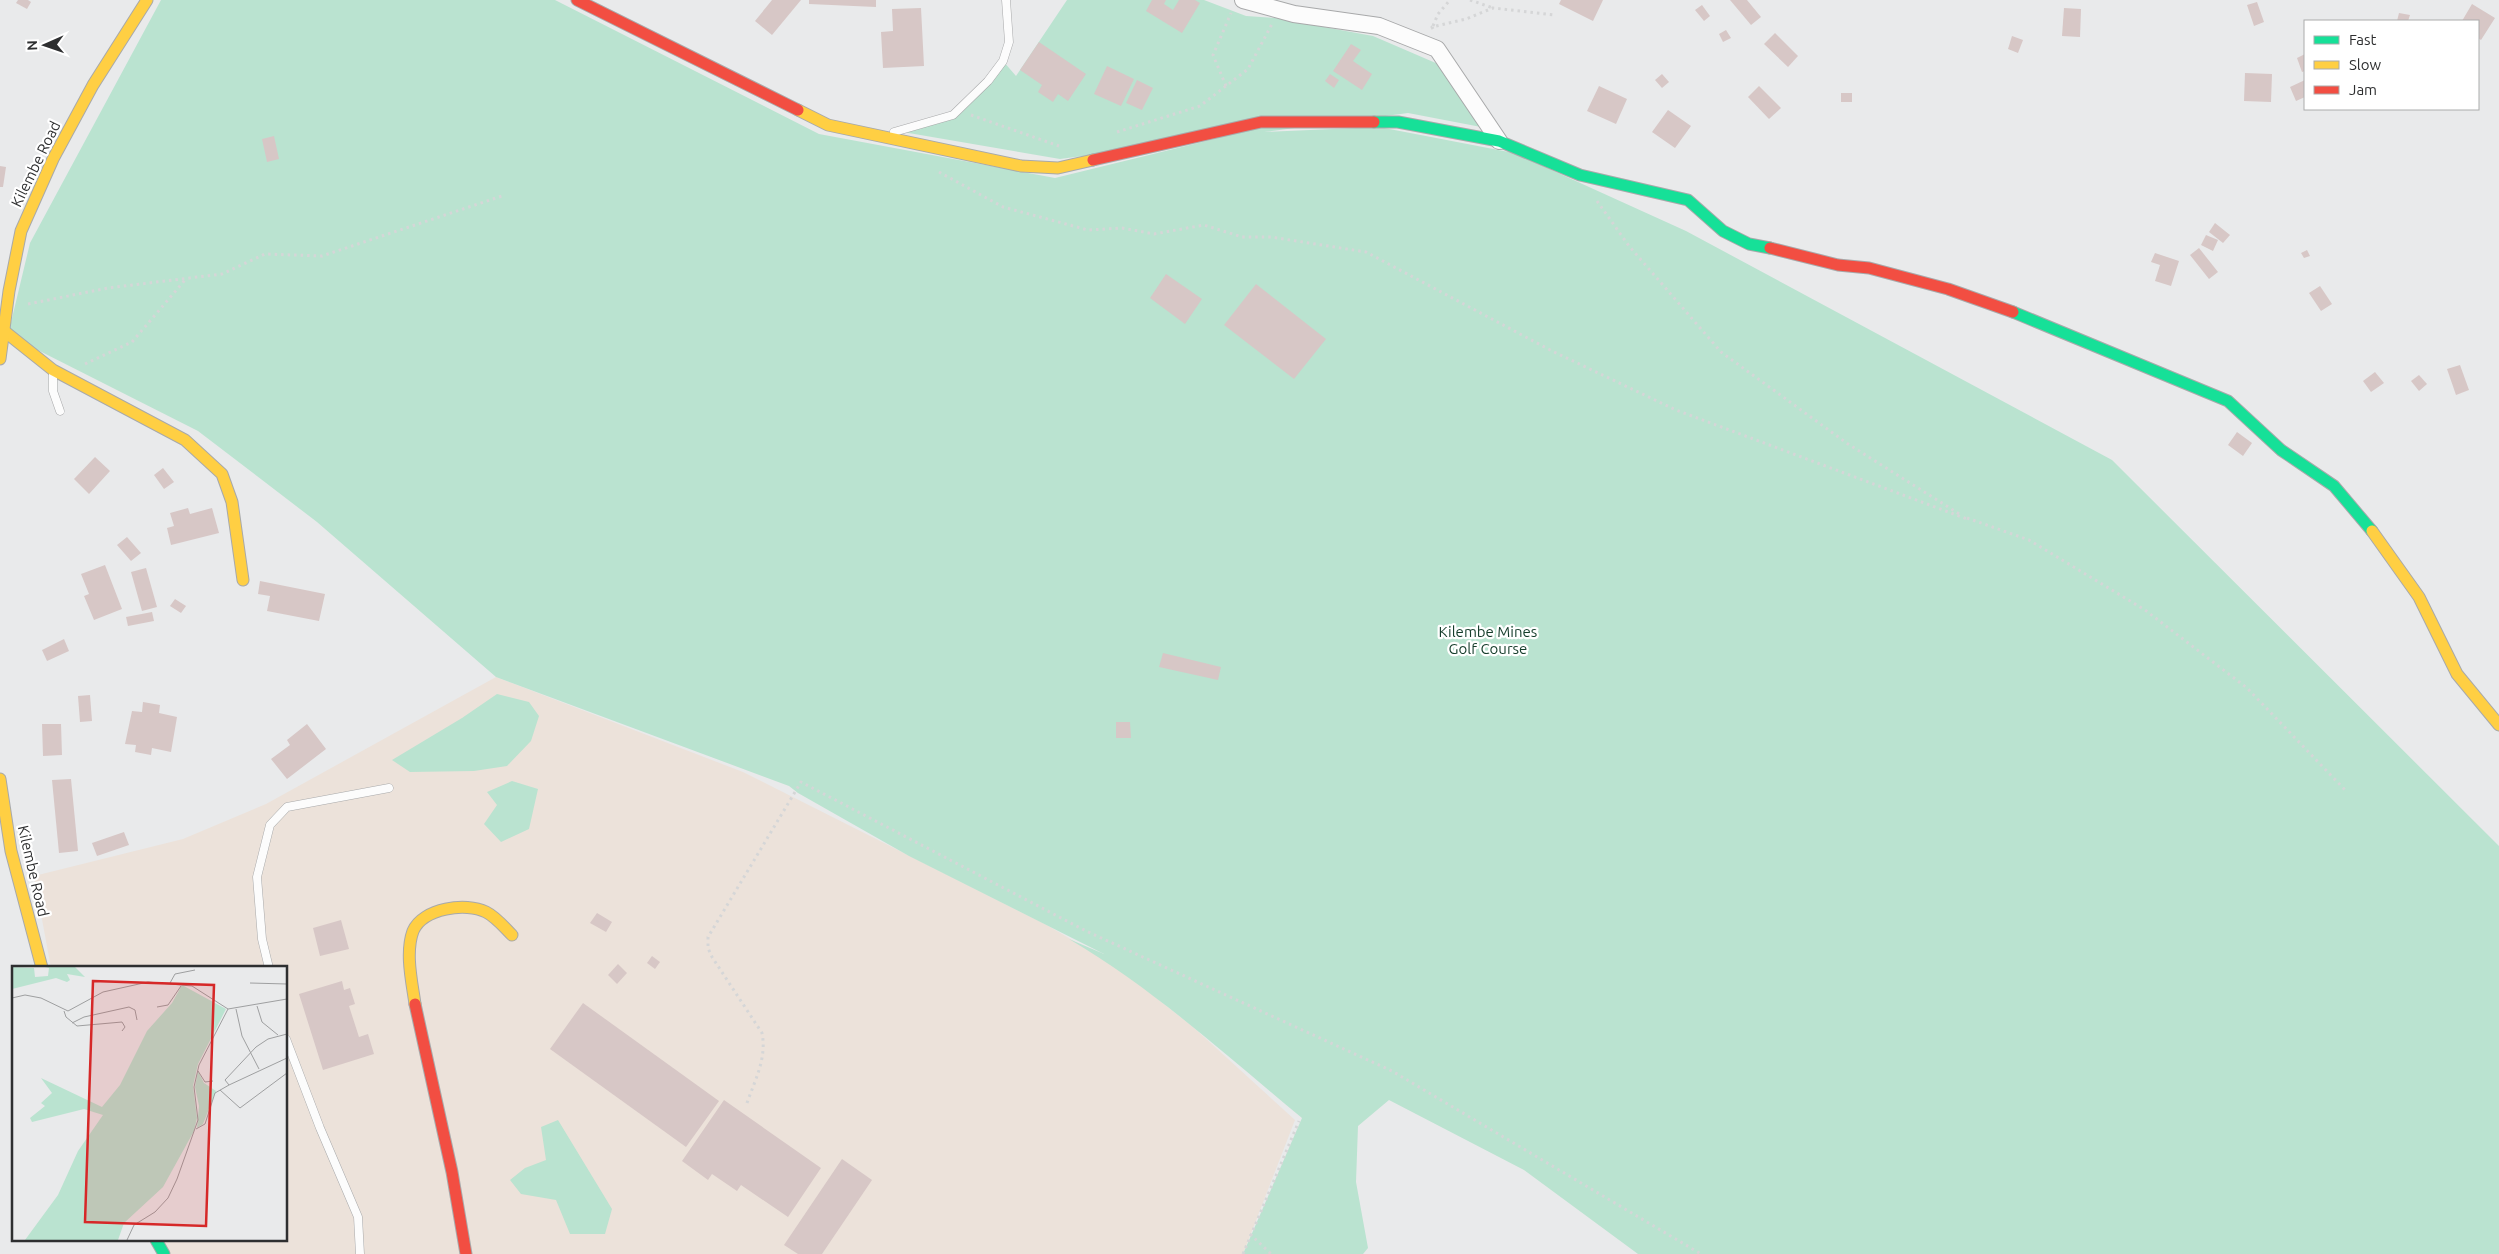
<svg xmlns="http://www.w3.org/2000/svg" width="2499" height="1254" viewBox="0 0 2499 1254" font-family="Ubuntu,sans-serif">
<rect width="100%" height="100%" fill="#e9eaeb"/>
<path fill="#ece2da" d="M496,677L743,772L1045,924L1113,964L1192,1026L1295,1120L1243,1254H168L162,1240H286V968H51L34,876L183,839L266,804Z"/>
<g fill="#bae3d0">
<path d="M161,0H555L819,134L1055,178L1239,133L1379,127L1514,153L1686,231L2112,460L2499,846V1254H1638L1524,1170L1389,1100L1358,1126L1356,1182L1368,1248L1363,1254H1243L1302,1118C1227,1056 1154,989 1069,939L1104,954L909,856L798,793L789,786L496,677L317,522L198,431L8,335L30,243Z"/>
<path d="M1067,0H1204L1246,16L1275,18L1373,36L1445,67L1481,127L1408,113L1060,159L897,131L959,110L1003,61L1016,76Z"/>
<path d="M497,694L529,702L539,716L531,741L507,766L474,771L410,772L392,760L462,718Z"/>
<path d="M512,781L538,789L529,829L501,842L484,824L497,805L487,792Z"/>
<path d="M558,1120L612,1209L605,1234H570L556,1200L521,1194L510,1180L525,1168L546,1160L541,1127Z"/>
</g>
<g fill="#d7c7c6">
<path d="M18,0H28L31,2L27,9L16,3Z"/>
<path d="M772,0H801L772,35L755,21Z"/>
<path d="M809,0H876V7L809,4Z"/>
<path d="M1152,0H1166L1164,4L1173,10L1179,0H1195L1200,3L1182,33L1146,11Z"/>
<path d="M1561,0H1603L1593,21L1559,4Z"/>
<path d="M1730,0H1747L1761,17L1751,25Z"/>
<path d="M2257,2L2264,22L2254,26L2247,5Z"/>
<path d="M2472,4L2495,18L2481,40L2478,38V21H2462Z"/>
<path d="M1702,5L1710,16L1704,21L1695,10Z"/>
<path d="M921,8L924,66L883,68L881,32L893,31L892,9Z"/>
<path d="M2064,8L2081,9L2080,37L2062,36Z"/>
<path d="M2399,13L2410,15L2408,21H2397Z"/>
<path d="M1726,30L1731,38L1723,42L1719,34Z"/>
<path d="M1775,33L1798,56L1788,67L1764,44Z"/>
<path d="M2012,36L2023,40L2018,53L2008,49Z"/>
<path d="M1039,42L1086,74L1068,101L1058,94L1053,102L1038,92L1042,85L1020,70Z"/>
<path d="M1351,44L1361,50L1353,61L1372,74L1362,90L1333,71Z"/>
<path d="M2305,54V71L2302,72L2297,58Z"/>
<path d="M1107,66L1134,79L1121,106L1094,94Z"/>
<path d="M2245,73L2272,74L2271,102L2244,101Z"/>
<path d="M1330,74L1339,80L1334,88L1325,81Z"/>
<path d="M1662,74L1669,82L1662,88L1655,80Z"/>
<path d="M1137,80L1153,88L1142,110L1126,103Z"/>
<path d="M2305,80V97L2296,101L2290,87Z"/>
<path d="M1599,86L1627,99L1616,124L1587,111Z"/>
<path d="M1759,86L1781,108L1769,119L1748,97Z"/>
<rect x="1841" y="93" width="11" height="9"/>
<path d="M1668,110L1691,126L1675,148L1652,132Z"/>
<path d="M274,136L279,159L267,162L262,139Z"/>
<path d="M0,166L6,167L3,187H0Z"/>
<path d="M2215,223L2230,235L2223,243L2209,232Z"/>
<path d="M2206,235L2218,240L2213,251L2201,245Z"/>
<path d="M2199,248L2218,272L2209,279L2190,255Z"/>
<path d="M2307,250L2310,256L2304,258L2301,253Z"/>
<path d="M2155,253L2179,261L2171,286L2155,281L2160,265L2151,262Z"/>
<path d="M1166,274L1202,299L1185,324L1150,298Z"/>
<path d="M1256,284L1326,339L1294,379L1224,325Z"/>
<path d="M2320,286L2332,304L2321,311L2309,293Z"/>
<path d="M2460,365L2469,390L2456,395L2447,369Z"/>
<path d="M2375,372L2384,383L2371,392L2363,381Z"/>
<path d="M2419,375L2427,384L2419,391L2411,381Z"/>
<path d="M2237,432L2252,443L2243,456L2228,445Z"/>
<path d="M95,457L110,471L89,494L74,479Z"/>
<path d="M163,468L174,482L164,489L154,475Z"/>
<path d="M188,508L190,514L212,508L219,533L171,545L167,528L174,526L170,513Z"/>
<path d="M127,537L141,553L131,561L117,545Z"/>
<path d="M105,565L122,609L94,620L84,596L89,594L81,574Z"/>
<path d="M146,568L157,607L142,611L131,572Z"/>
<path d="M260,581L325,594L319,621L267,611L270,596L258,594Z"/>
<path d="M175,599L186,606L181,613L170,606Z"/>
<path d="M152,612L154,621L128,626L126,617Z"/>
<path d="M64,639L69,651L47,661L42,650Z"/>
<path d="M1163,653L1221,667L1218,680L1159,667Z"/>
<path d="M90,695L92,721L80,722L78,696Z"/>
<path d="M143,702L160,705L159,713L177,717L171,752L152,748L151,755L135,752L136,745L125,744L132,711L142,712Z"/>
<path d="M1116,722H1130L1131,738H1116Z"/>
<path d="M42,724H61L62,755L43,756Z"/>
<path d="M307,724L326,749L287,779L271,759L290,745L287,740Z"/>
<path d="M71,779L78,851L59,853L52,780Z"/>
<path d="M124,832L129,845L97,856L92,843Z"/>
<path d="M597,913L612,922L606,932L590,923Z"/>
<path d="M341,920L349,949L320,956L313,928Z"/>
<path d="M652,956L660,962L655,969L647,963Z"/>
<path d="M618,964L627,973L617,984L608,975Z"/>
<path d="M342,981L344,990L350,988L355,1004L349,1006L359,1037L368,1034L374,1054L323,1070L299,994Z"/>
<path d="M583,1003L719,1101L686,1147L550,1049Z"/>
<path d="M724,1100L821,1168L788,1217L741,1185L737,1191L712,1174L708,1180L682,1161Z"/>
<path d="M842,1159L872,1180L822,1254H798L784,1245Z"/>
</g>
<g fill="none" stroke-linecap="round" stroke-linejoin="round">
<g stroke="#a8a9aa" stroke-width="9">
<g id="lane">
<path d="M894,132L953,115L988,81L1003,61L1009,42L1006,0"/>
<path d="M53,374V391L60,411"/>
<path d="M269,968L262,939L257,877L270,825L287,807L389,788"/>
<path d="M286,1039L320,1128L358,1217L360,1254"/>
</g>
</g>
<g stroke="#a8a9aa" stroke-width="18">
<path id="street" d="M1243,0L1294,14L1379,26L1437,49L1499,141"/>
</g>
<g stroke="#a8a9aa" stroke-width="13">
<g id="fast">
<path d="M1374,122H1398L1499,141L1580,175L1688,200L1723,231L1749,244L1770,248"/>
<path d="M2013,312L2228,401L2281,450L2334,486L2372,531"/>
<path d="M156,1240L164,1254"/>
</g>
</g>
<g stroke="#a8a9aa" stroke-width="13">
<g id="slow">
<path d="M798,110L828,125L1021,166L1058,168L1093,160"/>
<path d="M3,330L53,370L185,440L222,474L232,502L243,580"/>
<path d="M0,359L9,291L21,231L53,159L93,85L147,0"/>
<path d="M2372,531L2419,597L2457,674L2499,725"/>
<path d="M0,779L11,851L42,968"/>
<path d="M415,1004C412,982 405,953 413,931C423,908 466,902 486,912C496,917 504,927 512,935"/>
</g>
</g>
<g stroke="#a8a9aa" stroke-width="13">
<g id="jam">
<path d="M577,0L798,110"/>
<path d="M1093,160L1261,122H1374"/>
<path d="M1770,248L1838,265L1869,268L1948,289L2013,312"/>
<path d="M415,1004L452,1172L466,1254"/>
</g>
</g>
<g stroke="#d5d6d7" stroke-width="3" stroke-dasharray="2.5 4" stroke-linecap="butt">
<path d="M1470,0L1493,8"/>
<path d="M1433,26L1438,14L1450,0"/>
<path d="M1433,29L1432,27L1466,19L1493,8L1554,15"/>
<path d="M1226,86L1213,55L1231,13"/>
<path d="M971,115L1059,146"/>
<path d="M1117,132L1200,106L1248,69L1272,24"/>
<path d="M939,172L1003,207L1088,230L1122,228L1154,234L1204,225L1242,237H1271L1366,252L1552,351L1676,410L1967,519"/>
<path d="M1597,201L1629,246L1721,352L1848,444L1961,515"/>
<path d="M28,304L108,288L222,274L265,254L322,256L505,195"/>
<path d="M85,364L132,342L185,280"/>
<path d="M1967,518L2029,540L2145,610L2247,688L2347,792"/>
<path d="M747,1103C755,1080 767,1058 762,1033L712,957L708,948V937L801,782L1086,931L1392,1071L1701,1254"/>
<path d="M1250,1234L1271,1254"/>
<path d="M1243,1254L1299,1121"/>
</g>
<use href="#lane" stroke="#fcfcfc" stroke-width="8"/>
<use href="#street" stroke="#fcfcfc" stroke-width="16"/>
<use href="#fast" stroke="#16e098" stroke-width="11"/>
<use href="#slow" stroke="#ffcf43" stroke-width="11"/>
<use href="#jam" stroke="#f24e42" stroke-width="11"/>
</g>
<g text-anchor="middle" stroke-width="4.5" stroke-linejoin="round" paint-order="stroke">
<g font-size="15" fill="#2e2f30" stroke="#fff">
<text transform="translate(36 164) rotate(-64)" y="5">Kilembe Road</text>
<text transform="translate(33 871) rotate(77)" y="5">Kilembe Road</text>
</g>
<g font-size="15" fill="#143c2a" stroke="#fff">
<text x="1488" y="637">Kilembe Mines<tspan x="1488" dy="17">Golf Course</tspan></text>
</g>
</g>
<g transform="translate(12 966)">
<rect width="275" height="275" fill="#e9eaeb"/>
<path d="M0,1L22,2L23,11L36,10L37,2L33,1H63L73,11L55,8L58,14L55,16L44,12L0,23ZM170,19L214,43L186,98L181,120L185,152L182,165L151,221L112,257L106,274H13L46,229L66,185L91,149L72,143L20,156L18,152L33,140L29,137L40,127L29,112L90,141L108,119L135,65L160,37ZM186,105L192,117L204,125L191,158L185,162L187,140L183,121Z" fill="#bae3d0"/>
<path fill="none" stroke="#9e9fa0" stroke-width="1" d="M158,17L163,8L183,4M238,17L275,18M0,32L13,29L29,32L56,45L91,26L136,16L180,20L216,43L275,33M245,40L250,56L266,69M145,41L156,39L169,20M224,43L230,70L247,103M52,45L54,51L65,60L110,56L113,61L110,65M60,57L72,51L117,41L123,44L125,54M275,68L256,73L244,81L213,114L217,119L275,92M186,105L193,116L201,115M208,124L228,142L275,107M184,163L193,158L203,127L217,119M115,274L122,259L143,246L156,232L165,213L186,154L182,121L187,99L216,43"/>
<path fill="#d62828" fill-opacity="0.15" stroke="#d62828" stroke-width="2.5" d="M81,15L202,19L194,260L73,256Z"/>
<rect width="275" height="275" fill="none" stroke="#2e2f30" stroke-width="2.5"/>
</g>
<rect x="2304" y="20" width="175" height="90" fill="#ffffff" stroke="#abacac"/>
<rect x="2314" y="36" width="25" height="8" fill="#16e098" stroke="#abacac"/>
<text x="2349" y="45" font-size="15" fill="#2e2f30">Fast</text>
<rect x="2314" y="61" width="25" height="8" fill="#ffcf43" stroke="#abacac"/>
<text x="2349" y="70" font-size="15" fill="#2e2f30">Slow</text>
<rect x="2314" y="86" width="25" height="8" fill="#f24e42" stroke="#abacac"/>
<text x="2349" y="95" font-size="15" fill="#2e2f30">Jam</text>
<g transform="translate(45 45) rotate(268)" stroke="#ffffff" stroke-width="4" paint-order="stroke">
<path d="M0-4L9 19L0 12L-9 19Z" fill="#2e2f30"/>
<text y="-8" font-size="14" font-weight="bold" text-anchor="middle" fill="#2e2f30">N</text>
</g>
</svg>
